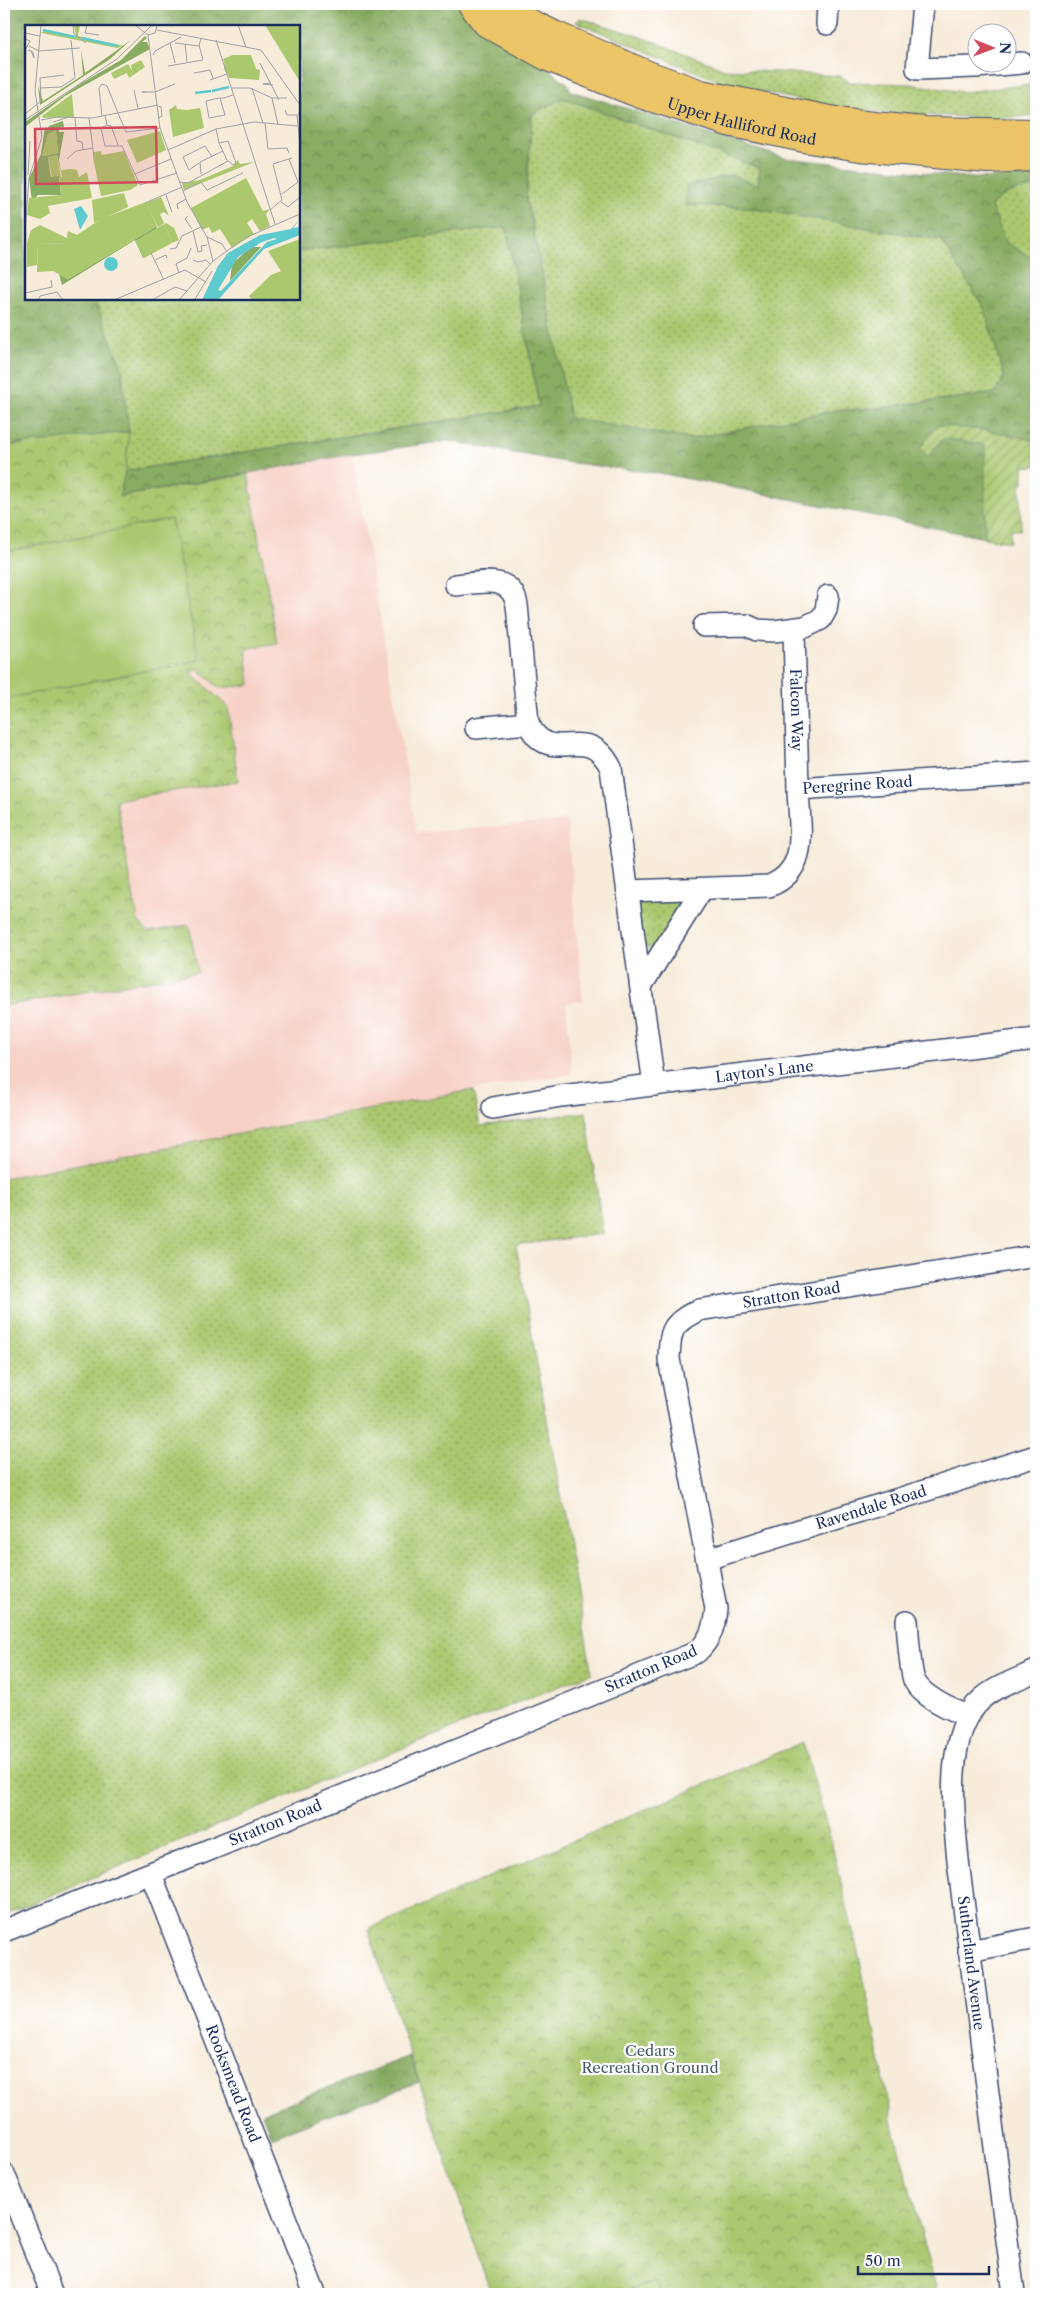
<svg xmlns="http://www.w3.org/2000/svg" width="1040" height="2298" viewBox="0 0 1040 2298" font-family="'Libre Caslon Text',serif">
<defs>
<pattern id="grass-dots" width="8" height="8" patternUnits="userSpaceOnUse" patternTransform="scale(1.25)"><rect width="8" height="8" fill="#abc86f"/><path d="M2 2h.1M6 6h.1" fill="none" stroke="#8aa35e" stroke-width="1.8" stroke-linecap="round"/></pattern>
<pattern id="forest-crowns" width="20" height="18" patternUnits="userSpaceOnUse" patternTransform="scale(1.25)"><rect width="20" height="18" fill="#88ac62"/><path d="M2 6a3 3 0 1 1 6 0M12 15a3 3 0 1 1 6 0" fill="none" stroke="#6e8c54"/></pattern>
<pattern id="park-crowns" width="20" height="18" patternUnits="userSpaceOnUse" patternTransform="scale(1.25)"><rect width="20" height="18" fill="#abc86f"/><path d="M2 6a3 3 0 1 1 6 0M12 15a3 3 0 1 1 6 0" fill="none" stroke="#8aa35e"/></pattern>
<pattern id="garden-furrows" width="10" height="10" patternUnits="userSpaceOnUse" patternTransform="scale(1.25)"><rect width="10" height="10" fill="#abc86f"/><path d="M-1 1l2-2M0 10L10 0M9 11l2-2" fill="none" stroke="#8aa35e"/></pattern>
</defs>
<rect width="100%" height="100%" fill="#fff"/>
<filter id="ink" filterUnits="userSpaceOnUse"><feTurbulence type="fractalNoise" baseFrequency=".02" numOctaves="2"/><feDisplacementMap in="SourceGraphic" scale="10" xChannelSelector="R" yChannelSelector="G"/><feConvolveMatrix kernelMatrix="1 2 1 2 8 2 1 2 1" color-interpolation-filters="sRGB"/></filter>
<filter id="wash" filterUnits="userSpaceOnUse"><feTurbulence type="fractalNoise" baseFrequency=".0096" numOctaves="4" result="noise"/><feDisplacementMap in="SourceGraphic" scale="20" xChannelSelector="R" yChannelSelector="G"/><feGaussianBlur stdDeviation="1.12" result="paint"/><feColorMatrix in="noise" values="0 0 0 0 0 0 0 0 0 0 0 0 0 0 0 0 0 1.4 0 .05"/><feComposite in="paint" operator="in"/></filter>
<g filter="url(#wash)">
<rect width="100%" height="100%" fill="#f7ebd9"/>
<path fill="#f7d1c6" d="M352,454L417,833L567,821L583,1001L566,1003L572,1074L473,1090L4,1178V523L118,497Z"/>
<g fill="url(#grass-dots)" stroke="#637c66">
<path d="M580,18L636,35L725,69L840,76L850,82L910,84L963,92L1036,84V116L998,118L891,114L807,102L721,82L576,22Z"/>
<path d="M563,98L760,168L758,185L730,175L712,181L686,205L743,207L941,240L984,308L1004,376L996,393L869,409L837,410L689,439L570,419L531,218L526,200L532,114Z"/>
<path d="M1036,187V256L1030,257L1006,243L991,206C1005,191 1017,190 1036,187Z"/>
<path d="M506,226L539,406L125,471L129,432L117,357L94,299H299V251Z"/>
<path d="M678,900L681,906L656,946L648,948L643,945L635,901Z"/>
<path d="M473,1090L480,1126L586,1112L603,1234L516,1245L592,1673L376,1759L4,1915V1178Z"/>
</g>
<g fill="url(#forest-crowns)" stroke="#526e60" fill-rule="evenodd">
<path d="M4,4H473L538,61L567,83L571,91L785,158L973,178L1036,176V187C1017,190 1005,191 991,206L1006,243L1030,257L1036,256V442L990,431L938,425L920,448L929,456L943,438L986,445L985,538L664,474L565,462L448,441L352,454L118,497L125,471L539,406L506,227L299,251V26H26V299H94L121,365L129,432L4,446ZM563,98L760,168L758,185L730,175L686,186V205L743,207L941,240L984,308L1004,376L996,393L869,409L837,410L690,439L570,418L531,218L526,201L532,114Z"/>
<path d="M410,2056L419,2082L271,2137L262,2113Z"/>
</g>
<g fill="url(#park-crowns)" stroke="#637c66">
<path d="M129,432L125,471L119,497L248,474L277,643L246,649L250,685L219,688L199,670L190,672L228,707L238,781L116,800L138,921L148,932L189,925L198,972L4,1006V446Z"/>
<path d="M803,1742L830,1837L859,1956L895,2134L938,2294H491L368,1929Z"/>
</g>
<path fill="url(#garden-furrows)" stroke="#637c66" d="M938,425L990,431L1036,441V466L1023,467V483L1020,484L1021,530H1011L1010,542L985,538V445L943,438L928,456L920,448Z"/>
<g fill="#abc86f" stroke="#637c66">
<path d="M171,519L199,660L4,699V552Z"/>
<path d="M656,2281L661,2294H618Z"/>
</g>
</g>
<g filter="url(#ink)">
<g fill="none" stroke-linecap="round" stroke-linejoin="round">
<g stroke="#3c4b70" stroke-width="24">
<g id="street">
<path d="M923,4L917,69L975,67L1022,63"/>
<path d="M827,24L828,4"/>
<path d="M456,585C480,583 511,573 517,605L528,723C551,771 586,718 611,768L654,1085"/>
<path d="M704,626L746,625L757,630L774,631L805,627L821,619L826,610L828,596"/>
<path id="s1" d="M794,630L798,789"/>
<path d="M476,728L528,723"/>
<path id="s2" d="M628,891L769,886C811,870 799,826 798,789L1036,773"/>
<path d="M641,986L702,889"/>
<path id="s3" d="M493,1108L561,1096L1036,1039"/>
<path id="s4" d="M707,1559L1036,1456"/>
<path d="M907,1621C908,1634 910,1669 914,1680C921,1696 952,1711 968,1715"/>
<path id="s5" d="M151,1874L315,2294"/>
<path id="s6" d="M4,1931L194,1856L697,1652C711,1639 714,1627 716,1609L669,1359C670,1331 671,1323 699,1310L1036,1256"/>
<path d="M969,1951L1036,1938"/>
<path d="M4,2174L52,2294"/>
<path d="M1014,2294L959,1869C954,1822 942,1733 982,1699C997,1686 1018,1679 1036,1671"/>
</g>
</g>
<g stroke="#3c4b70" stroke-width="30">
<g id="primary">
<path id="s7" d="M472,4L487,23L548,57L640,94L728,122L809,139L860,147L988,159L1036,157"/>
<path d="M484,4L495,6L554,35L648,75L701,94L845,123L924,131L1036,133"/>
</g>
</g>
<use href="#street" stroke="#fff" stroke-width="21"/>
<use href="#primary" stroke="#ecc569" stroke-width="28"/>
</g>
</g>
<g text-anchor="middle" stroke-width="4.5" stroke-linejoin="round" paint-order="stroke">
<g font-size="15" fill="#1b2f5e" stroke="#fff">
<text dy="5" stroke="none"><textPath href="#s7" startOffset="299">Upper Halliford Road</textPath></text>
<text dy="5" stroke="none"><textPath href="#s1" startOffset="80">Falcon Way</textPath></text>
<text dy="5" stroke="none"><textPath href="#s2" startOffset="311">Peregrine Road</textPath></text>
<text dy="5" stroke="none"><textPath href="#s3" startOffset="274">Layton's Lane</textPath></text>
<text dy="5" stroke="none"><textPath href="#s6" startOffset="1206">Stratton Road</textPath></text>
<text dy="5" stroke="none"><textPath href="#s4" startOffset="172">Ravendale Road</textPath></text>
<text transform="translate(651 1669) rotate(-23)" y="5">Stratton Road</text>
<text dy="5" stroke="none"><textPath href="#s6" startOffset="292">Stratton Road</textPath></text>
<text transform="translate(971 1963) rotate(83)" y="5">Sutherland Avenue</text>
<text dy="5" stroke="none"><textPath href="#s5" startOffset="225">Rooksmead Road</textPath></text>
</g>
<g font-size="15" fill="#465d63" stroke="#fff">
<text x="650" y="2056">Cedars<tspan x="650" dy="17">Recreation Ground</tspan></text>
</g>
</g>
<g transform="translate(25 25)">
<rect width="275" height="275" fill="#f7ebd9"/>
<path d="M49,0H55L53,11L99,21L92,23L16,8L20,5L51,11ZM250,0H275V41L258,15ZM47,69L49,92L18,93L17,91ZM31,106L33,128L17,131L23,109ZM76,126L77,130L99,126L113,160L105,165L76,171L68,133L69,127ZM32,130L36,152L27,153L23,132ZM99,168L103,182L69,198L67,175ZM136,172L144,191L139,187L135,189L139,198L133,202L121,178ZM15,200L42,213V219L13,218L12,240L2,242V218L6,205ZM275,214V275H227L224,271L246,250L256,246L243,226Z" fill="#abc86f"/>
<path d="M120,11L122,13L117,17H122L125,24L40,71L0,102V97L55,59L96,35ZM106,15L85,34L15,80L13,61L18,76L58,50L56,25L60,48ZM38,96L39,102L34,103V107H39L34,135L37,152L32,130L23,132L26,152L34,151L36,170H13L7,176L4,153L16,129L20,102L21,106L24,101ZM31,106L33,128L17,131L23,109ZM132,201L126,229L118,233L110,215L37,260L34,249L43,254ZM226,222H236L205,256L207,239Z" fill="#88ac62" fill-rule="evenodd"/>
<path d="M139,199L147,218L119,233L110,216Z" fill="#abc86f"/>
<path d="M208,30H226L231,44L235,45L234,55L204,53L198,34ZM151,80L152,84L162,85L175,83L179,103L148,112L144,85ZM135,106L141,125L112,138L102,115ZM213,135L215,139L229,137L159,165L157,158L175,155L208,141ZM45,144L52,145L54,152L62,147L67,173L23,181L25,188L15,194L2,190L4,173L36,170L34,151L37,152L36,145ZM221,153L238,186L245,184L241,189L245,201L235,206L227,194L222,198L229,209L207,223L195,204L187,208L184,202L177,205L166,183ZM121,177L132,201L43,254L28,246L12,247L13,218L41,219L43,206L52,210L76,194Z" fill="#abc86f"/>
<path d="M141,198L149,203L154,215L147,218L139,199Z" fill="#abc86f"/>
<path d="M240,0H250L275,41V57ZM211 42a9 9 0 1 1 18 0a9 9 0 1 1-18 0ZM116,35L120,42L110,49L104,53L102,48L89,54L86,48L103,39L107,46L106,40ZM199 42a7 7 0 1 1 14 0a7 7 0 1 1-14 0ZM99 195a7 7 0 1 1 14 0a7 7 0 1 1-14 0ZM95,191L104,206L94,212L85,196ZM76 208a7 7 0 1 1 14 0a7 7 0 1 1-14 0ZM66 213a7 7 0 1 1 14 0a7 7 0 1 1-14 0ZM56 219a7 7 0 1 1 14 0a7 7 0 1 1-14 0ZM31,224H49V235L31,234Z" fill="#abc86f"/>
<path d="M56,181L63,191L55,205L49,184ZM275,194L268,203L275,202V210L239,224L193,275H177L193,241L203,228L235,210L266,204ZM249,213L252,214L242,217L196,266L193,265L213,232L237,217ZM79 239a7 7 0 1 1 14 0a7 7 0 1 1-14 0Z" fill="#5dcad0" fill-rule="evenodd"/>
<path fill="none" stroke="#5dcad0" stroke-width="2.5" d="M18,5L50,12M57,13L93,21M187,66L204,62M170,68L186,66"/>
<path fill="none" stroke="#9fa0a8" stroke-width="1" d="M48,0L49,9L61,18M62,0L60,8L74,10M110,0L123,10L130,8L132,1M213,0L221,22M132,5L236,25L275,80M0,8L15,11M123,10L135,103L162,177L182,212L188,236M0,14L5,16L0,25M191,15L250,199M145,18L150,38M150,18L174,21L176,13M160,19L162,37M4,21L14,26L55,23M3,25L6,26L8,27L9,33L6,26M128,30L130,26L156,12M235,38L254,75M143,41L178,35L174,20M169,48L185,45L188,53M185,55L202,49M246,58L238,59L248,60M15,63L36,62L50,53L46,15M206,63H225L247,73H262M227,63L238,98M109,65L113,84M121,67H117H130L150,59M195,73L200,90L184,93L181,76L194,73H199L208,70M247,73L253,100M133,81L136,82L137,91L133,93M260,85L262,90H272M275,87L272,91L275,120M93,88L101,107L135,103M0,89L16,76L15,53L39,50M80,90L82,100L76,103L80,121H97L115,160L152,148M77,91L74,63L77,59L82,61L93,88M50,93L52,116L57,117L58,125M64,93L69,132M0,95L92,34L127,0M16,95L32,92L67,93L133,80M28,97L44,92M240,98L243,124L262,123L264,128M82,100L86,101L93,120M191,104L194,118L202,135L208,140L211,138L203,116L194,118M143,125L191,104L229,97L272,101M42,134L51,126L68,123M174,138L164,145L158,132L180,121L187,132M110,149L146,134M176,149L175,137L198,126M3,150L5,116M155,157L163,158L203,136M158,166L176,157L182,165L218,148M257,169L273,157L264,134M141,170L147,187M256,177L263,182L275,172M120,178L157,162M153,184L152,179L161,174M245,185L257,175L248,139L267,133M163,191L160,194L167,204M168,206L173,227M0,207L4,153L17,112L10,66L16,0M182,212L197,219L202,227M145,224L151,223L157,211L176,202M173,227L177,226L176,221L182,220M126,228L139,255M130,235L141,230L142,233M168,235L173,237L181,235L185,239M154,248L151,239L162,233L166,223M0,268L27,262L26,255M129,274L150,262L162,266M170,274L187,246M13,275L15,271L32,267L38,275M89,275L160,245L181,257M154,275L188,236L220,213L275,189"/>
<path fill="#d1495b" fill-opacity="0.15" stroke="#d1495b" stroke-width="2.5" d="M131,102L132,157L11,159L10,104Z"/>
<rect width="275" height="275" fill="none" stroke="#1b2f5e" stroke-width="2.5"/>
</g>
<rect width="1040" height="2298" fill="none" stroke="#fff" stroke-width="20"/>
<g transform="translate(992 48) rotate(91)"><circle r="24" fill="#ffffff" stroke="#a4acbf"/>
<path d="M0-4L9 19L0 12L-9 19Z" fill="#d1495b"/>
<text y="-8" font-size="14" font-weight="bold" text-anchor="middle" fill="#1b2f5e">N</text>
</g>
<path d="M858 2266v8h131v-8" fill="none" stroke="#1b2f5e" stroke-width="2.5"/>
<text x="865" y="2266" font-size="15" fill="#1b2f5e" stroke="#ffffff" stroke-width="4" paint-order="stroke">50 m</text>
</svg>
